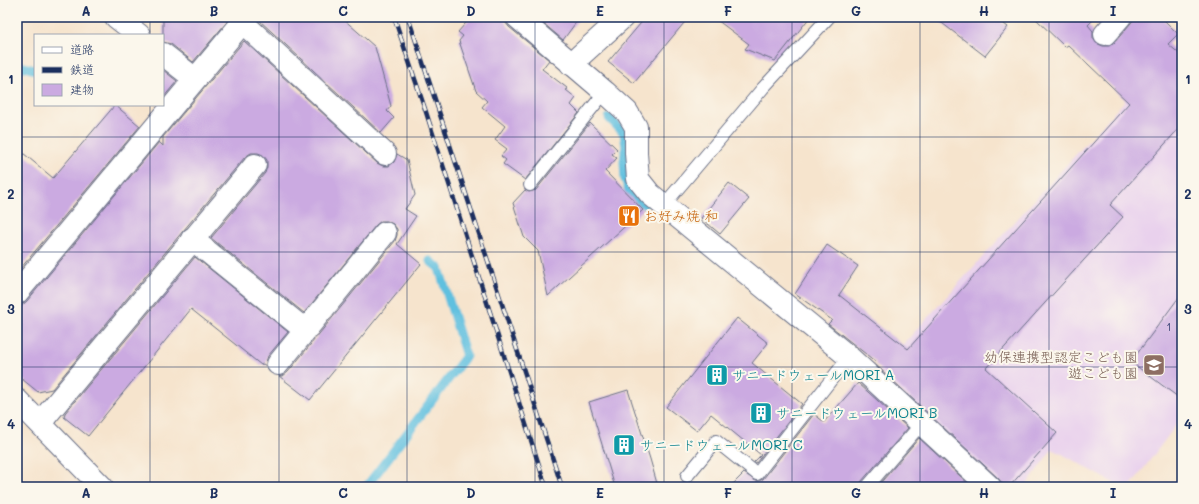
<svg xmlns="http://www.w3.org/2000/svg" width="1199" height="504" viewBox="0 0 1199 504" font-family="Mali,'Klee One',sans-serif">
<rect width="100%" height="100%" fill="#fbf7ec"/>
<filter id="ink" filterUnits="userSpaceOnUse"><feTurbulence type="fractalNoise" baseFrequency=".025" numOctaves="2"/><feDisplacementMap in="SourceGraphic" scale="8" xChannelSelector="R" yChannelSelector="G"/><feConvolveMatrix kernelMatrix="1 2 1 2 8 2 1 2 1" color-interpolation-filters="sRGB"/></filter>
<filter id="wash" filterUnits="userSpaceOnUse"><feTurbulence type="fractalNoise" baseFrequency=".012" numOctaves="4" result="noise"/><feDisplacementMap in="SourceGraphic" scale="16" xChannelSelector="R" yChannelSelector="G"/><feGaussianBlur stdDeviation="0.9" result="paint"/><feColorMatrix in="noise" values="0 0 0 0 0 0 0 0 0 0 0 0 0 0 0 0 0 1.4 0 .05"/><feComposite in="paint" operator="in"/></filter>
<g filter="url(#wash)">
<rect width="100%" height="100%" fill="#f6e4cd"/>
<path fill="#e9d1ed" d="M1182,38V417L1130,487H1121L1062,454L1052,449L1025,487H1002L879,371Z"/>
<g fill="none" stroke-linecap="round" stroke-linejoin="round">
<g stroke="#60c0df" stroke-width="9">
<path d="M17,65L35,70"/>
<path d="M609,118L624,133L626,146L624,162L625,179L629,190L644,204"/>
<path d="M366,487L466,356L439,268L430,261"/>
</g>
</g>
<g id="blocks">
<g fill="#cbaae1">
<path d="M163,17H231L193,62L171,44L163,42Z"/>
<path d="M259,17H341L375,47L391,106L387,111L394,118L381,133L259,20Z"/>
<path d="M471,17H505V22L509,27L549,60L542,69L567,88L566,90L576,98L571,105L579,113L525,180L503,164L506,160L501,156L507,149L495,140L505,126L482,107L487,101L476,91L459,41L463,36L458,32Z"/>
<path d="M536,17H580L563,40Z"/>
<path d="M646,17H689L634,83L608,62Z"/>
<path d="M713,17H810L775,61L745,49L749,44Z"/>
<path d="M934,17H995L1008,27L985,56Z"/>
<path d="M1034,17H1096L1088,25L1093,31V38L1096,43L1103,46H1109L1114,43L1136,17H1161L1178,34L1168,44L1182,56V125L1110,205L1123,217L986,368L1057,433L1009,487H1002V483L998,478L875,364L876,362L828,324L832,320L795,294L827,245L858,266L839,295L908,349L1129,103L1068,45L1065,47Z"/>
<path d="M244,41L377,163L383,166H389L394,162L397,154L407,160L415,195L405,209L416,216L397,244L421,264L310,400L279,376H283L288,372L395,241L397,235V229L393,224L387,221H381L376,225L304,313L211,238L265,173L267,167V160L263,155L258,153H251L245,157L183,231L52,389L38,392L17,375V310L27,301L159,142L163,146V137Z"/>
<path d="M163,70L177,81L163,98Z"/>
<path d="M115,105L140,126L20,269L17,267V148L53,178Z"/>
<path d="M590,123L617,149L612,154L617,158L605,171L643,210L548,296L538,251L524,237L513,203L525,190L529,192L536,190Z"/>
<path d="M729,183L749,199L720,234L701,218Z"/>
<path d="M195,257L288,332L268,356L266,362V366L263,364L261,365L191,309L88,436L64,417L65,413Z"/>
<path d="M1182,293V400L1131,362Z"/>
<path d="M737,318L768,343L752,363L802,404L756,463L754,462L761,455L711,414L697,431L666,407Z"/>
<path d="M858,383L908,428L861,482L860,487H730L744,473L756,481H759L763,479L814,414L824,422Z"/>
<path d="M628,390L650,459L658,487H615L589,402Z"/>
<path d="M919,438L972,487H877Z"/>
</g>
</g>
</g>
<g filter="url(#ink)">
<use href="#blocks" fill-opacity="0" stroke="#686e85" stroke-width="1"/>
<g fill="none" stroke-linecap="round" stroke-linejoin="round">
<g stroke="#686e85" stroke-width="14">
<g id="lane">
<path d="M530,185L605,92"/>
<path d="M664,205L763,88L829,17"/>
<path d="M687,476L716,441L757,474L849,357"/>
<path d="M867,487L922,423"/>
</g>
</g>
<g stroke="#686e85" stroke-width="24">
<g id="street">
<path d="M116,17L139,35"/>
<path d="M517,17L605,92L627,112L636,127V153L638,179L650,194L849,357L990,487"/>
<path d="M242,22L385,154"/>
<path d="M1105,34L1120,17"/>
<path d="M163,54L195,79"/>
<path d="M571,64L623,17"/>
<path d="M192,239L305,330"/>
<path d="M17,293L247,17"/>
<path d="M278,364L385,233"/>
<path d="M17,400L102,487"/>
<path d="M40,423L255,165"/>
</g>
</g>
<use href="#lane" stroke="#fff" stroke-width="12"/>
<use href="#street" stroke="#fff" stroke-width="22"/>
<g stroke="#1b2f5e" stroke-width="4.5">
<g id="rail">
<path d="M394,17L425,109L546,487"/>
<path d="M408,17L562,487"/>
</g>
</g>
<use href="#rail" stroke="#fbf7ec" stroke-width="3" stroke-dasharray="9" stroke-linecap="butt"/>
</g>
</g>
<path fill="none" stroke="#1b2f5e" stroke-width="1" stroke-opacity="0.55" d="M150,17V35M279,17V487M407,17V487M535,17V487M664,17V487M792,17V487M920,17V487M1049,17V487M150,105V487M17,137H1182M17,252H1182M17,367H1182"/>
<defs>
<g id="restaurant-square" transform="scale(1.15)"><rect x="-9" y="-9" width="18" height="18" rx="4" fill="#e8710a" stroke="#fbf7ec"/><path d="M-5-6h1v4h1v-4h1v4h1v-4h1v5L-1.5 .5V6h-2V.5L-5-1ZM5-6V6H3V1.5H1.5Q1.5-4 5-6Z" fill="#fff"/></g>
<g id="school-square" transform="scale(1.15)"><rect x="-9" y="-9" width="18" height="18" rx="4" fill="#8d6e63" stroke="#fbf7ec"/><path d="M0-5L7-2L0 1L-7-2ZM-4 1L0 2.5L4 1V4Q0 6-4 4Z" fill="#fff"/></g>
<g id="building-square" transform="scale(1.15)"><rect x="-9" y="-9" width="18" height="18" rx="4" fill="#0f9aa8" stroke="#fbf7ec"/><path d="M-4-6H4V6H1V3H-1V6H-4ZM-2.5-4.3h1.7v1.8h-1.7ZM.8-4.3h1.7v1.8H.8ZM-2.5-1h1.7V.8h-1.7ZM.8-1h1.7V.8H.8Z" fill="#fff"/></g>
</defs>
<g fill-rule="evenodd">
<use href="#restaurant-square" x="629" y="216"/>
<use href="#school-square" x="1154" y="365"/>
<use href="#building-square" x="717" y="375"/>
<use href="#building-square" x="761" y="413"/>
<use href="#building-square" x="624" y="445"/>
</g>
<g text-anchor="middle" stroke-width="4" stroke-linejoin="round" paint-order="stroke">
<g font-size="12" fill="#474e7f">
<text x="1169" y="331">1</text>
</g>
<g font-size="14" fill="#c56008" stroke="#fbf7ec" text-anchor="start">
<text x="644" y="221">お好み焼 和</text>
</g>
<g font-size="14" fill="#785e54" stroke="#fbf7ec" text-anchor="end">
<text x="1138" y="362">幼保連携型認定こども園<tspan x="1138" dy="16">遊こども園</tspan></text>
</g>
<g font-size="14" fill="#0d838f" stroke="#fbf7ec" text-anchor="start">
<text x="732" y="380">サニードウェールMORI A</text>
<text x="776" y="418">サニードウェールMORI B</text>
<text x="640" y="450">サニードウェールMORI C</text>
</g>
</g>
<rect width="1199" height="504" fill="none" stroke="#fbf7ec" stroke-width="44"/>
<rect x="34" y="34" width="130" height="72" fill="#fbf7ec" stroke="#a1a7b3"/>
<rect x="42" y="47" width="20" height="6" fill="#ffffff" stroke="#a1a7b3"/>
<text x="70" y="54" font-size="12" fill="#1b2f5e">道路</text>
<rect x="42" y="67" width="20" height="6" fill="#1b2f5e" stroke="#a1a7b3"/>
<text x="70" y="74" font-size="12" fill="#1b2f5e">鉄道</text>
<rect x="42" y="84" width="20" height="12" fill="#cbaae1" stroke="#a1a7b3"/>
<text x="70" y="94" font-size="12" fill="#1b2f5e">建物</text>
<rect x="22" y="22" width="1155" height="460" fill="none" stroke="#1b2f5e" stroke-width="1.5"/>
<g font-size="13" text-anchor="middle" font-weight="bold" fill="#1b2f5e">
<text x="86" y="16">A</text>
<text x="214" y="16">B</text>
<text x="343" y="16">C</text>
<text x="471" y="16">D</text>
<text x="600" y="16">E</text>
<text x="728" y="16">F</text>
<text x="856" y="16">G</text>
<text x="984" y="16">H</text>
<text x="1113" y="16">I</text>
<text x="11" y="84">1</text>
<text x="1188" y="84">1</text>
<text x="11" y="199">2</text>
<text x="1188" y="199">2</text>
<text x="11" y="314">3</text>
<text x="1188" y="314">3</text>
<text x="11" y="429">4</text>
<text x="1188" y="429">4</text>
<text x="86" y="498">A</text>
<text x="214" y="498">B</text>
<text x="343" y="498">C</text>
<text x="471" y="498">D</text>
<text x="600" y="498">E</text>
<text x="728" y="498">F</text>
<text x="856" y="498">G</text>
<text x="984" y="498">H</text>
<text x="1113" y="498">I</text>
</g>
</svg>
